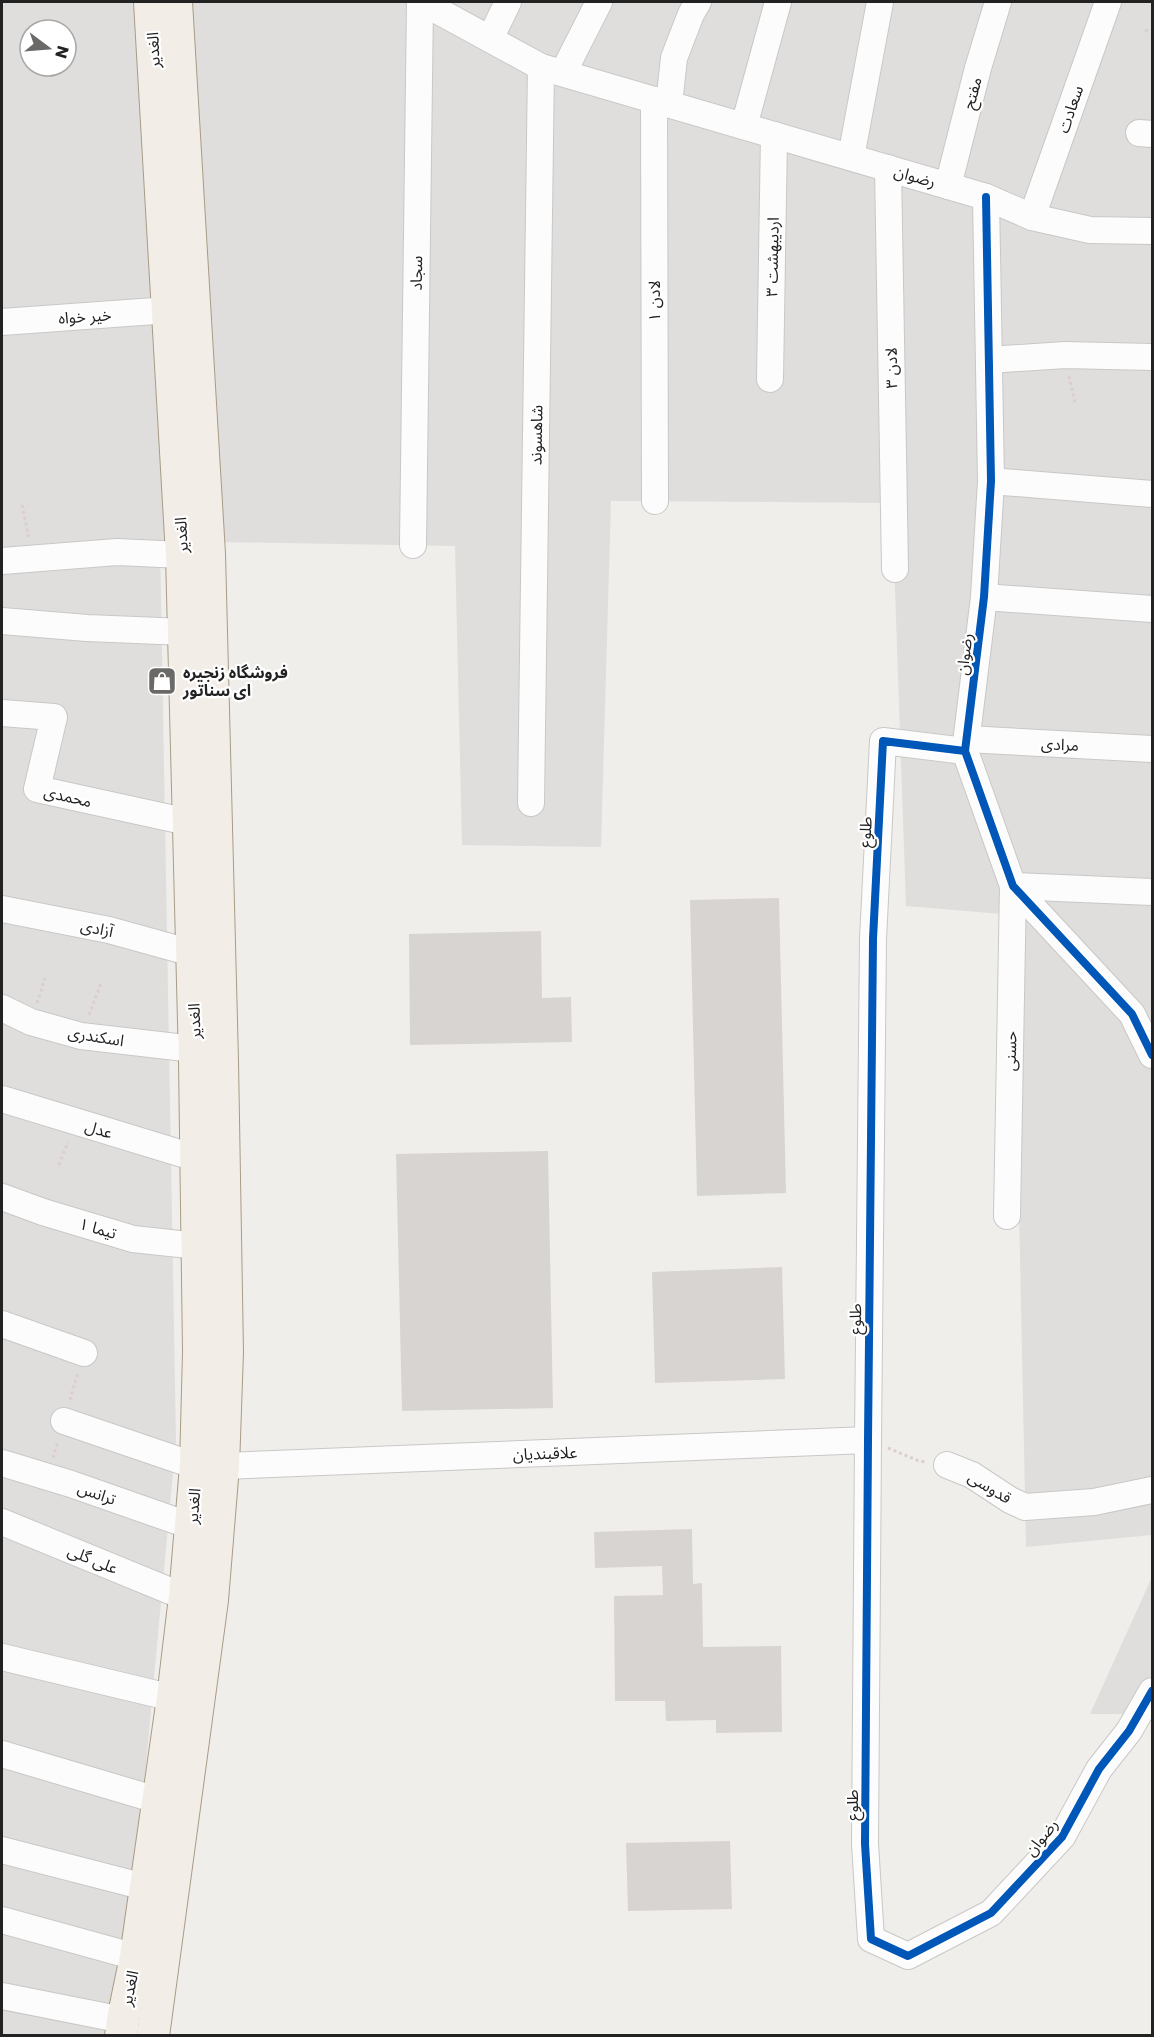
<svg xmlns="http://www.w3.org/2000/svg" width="1154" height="2037" viewBox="0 0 1154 2037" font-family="Poppins,'Noto Sans Arabic',sans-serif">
<rect width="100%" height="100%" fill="#f0eeeb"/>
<g fill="#dfdedc" fill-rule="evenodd">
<path d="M2,2H1152V1535L1026,1547L1013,915L906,906L892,503L611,501L601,847L462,845L455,546L160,541L176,1440L121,2035L2,2036ZM30,30H66V66H30Z"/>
<path d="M1152,1577V1714H1090Z"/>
</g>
<g fill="#d7d4d2">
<path d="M779,898L786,1193L697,1196L690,900Z"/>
<path d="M541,931L542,998L571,997L572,1042L410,1045L409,934Z"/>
<path d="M548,1151L553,1408L402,1411L396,1154Z"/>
<path d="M782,1267L785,1379L655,1383L652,1272Z"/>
<path d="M692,1529L693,1584L702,1583L703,1647L781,1646L782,1732L716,1733V1720L666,1721L665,1701H615L614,1596L663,1595L662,1566L595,1568L594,1532Z"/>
<path d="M730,1841L732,1909L628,1911L626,1843Z"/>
</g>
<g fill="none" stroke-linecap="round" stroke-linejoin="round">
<g stroke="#c9c8c7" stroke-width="28">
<g id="minor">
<path d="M422,2L541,67L986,197L1032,217L1090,230L1152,231"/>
<path d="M490,39L508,2"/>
<path d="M563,73L599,2"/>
<path d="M654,100L655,501"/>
<path d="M669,104L674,58L691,14L698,2"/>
<path d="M744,126L778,2"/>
<path d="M1139,133L1152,134"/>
<path d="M851,157L880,2"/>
<path d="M888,168L895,569"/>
<path d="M948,186L978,68L998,2"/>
<path d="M986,197L991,481L984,597L965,751L1013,886L1132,1014L1152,1055"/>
<path d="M1032,217L1108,2"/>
<path d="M2,322L169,310"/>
<path d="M989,360L1065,355L1152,357"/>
<path d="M770,379L774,135"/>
<path d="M991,481L1152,494"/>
<path d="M413,545L420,2"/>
<path d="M2,561L117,552L182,555"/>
<path d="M984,597L1152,609"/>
<path d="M2,621L87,628L184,632"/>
<path d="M2,713L54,717L37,789L188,822"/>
<path d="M967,739L1152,749"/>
<path d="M965,751L883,741L873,939L868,1440L865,1844L871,1939L908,1956L991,1913L1062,1837L1099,1769L1129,1731L1152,1691"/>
<path d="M531,803L541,67"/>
<path d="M2,909L109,930L192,953"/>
<path d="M2,1008L31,1022L81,1036L194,1049"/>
<path d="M2,1099L196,1158"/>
<path d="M2,1197L43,1212L133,1239L198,1246"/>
<path d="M1007,1216L1013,886L1152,892"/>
<path d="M2,1324L84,1353"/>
<path d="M64,1421L196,1466"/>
<path d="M2,1463L71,1484L191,1526"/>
<path d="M947,1465L972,1475L1010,1500L1025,1507L1094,1502L1152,1490"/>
<path d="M223,1466L868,1440"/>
<path d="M2,1522L185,1597"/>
<path d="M2,1657L173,1698"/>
<path d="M2,1754L157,1800"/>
<path d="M2,1850L145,1887"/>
<path d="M2,1920L136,1957"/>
<path d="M2,1996L123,2020"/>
</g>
</g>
<g stroke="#a79c86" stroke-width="34">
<g id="major">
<path d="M121,2036L123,2020L136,1957L173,1698L185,1597L196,1466L199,1352L195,1061L182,555L150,2"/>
<path d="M153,2036L212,1600L223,1466L227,1352L222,1061L209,554L176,2"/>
</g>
</g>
<g stroke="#dccecd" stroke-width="3" stroke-dasharray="3 3" stroke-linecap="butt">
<path d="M1145,30L1152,32"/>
<path d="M1069,376L1075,403"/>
<path d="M22,505L29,539"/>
<path d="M37,1003L45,978"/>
<path d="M89,1015L101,983"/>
<path d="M59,1165L68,1142"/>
<path d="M70,1400L78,1372"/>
<path d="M888,1448L919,1461L927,1462"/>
<path d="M53,1458L58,1441"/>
</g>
<use href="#minor" stroke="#fdfcfc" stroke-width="26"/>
<use href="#major" stroke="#f3ede7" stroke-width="32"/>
<g stroke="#fff" stroke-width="11">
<g id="cycleway">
<path d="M986,197L991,481L984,597L965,751L1013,886L1132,1014L1152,1055"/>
<path d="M965,751L883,741L873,939L868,1440L865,1844L871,1939L908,1956L991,1913L1062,1837L1099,1769L1129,1731L1152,1691"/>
</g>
</g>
<use href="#cycleway" stroke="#0057b8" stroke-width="8"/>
</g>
<defs>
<g id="shop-square" transform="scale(1.5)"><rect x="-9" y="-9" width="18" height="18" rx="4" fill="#6a6968" stroke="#fff"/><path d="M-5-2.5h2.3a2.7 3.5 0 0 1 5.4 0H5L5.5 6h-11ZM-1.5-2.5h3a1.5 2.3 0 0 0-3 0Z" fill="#fff"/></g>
</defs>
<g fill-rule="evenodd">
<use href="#shop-square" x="162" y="681"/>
</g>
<g text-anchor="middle" stroke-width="4.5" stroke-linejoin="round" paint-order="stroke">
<g font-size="16" fill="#222" stroke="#fff">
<text transform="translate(153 50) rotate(-93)" y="6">الغدیر</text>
<text transform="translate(972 93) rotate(-75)" y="6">مفتح</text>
<text transform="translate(1070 109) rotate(-71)" y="6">سعادت</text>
<text transform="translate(915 176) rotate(16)" y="6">رضوان</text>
<text transform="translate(772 257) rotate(-89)" y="6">اردیبهشت ۳</text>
<text transform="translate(416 273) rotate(-89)" y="6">سجاد</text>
<text transform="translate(654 301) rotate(-90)" y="6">لادن ۱</text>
<text transform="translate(85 316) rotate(-4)" y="6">خیر خواه</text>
<text transform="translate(891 368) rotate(-91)" y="6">لادن ۳</text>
<text transform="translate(536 435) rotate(-89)" y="6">شاهسوند</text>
<text transform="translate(181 535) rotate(-93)" y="6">الغدیر</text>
<text transform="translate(964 654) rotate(-83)" y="6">رضوان</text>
<text transform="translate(1060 744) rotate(3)" y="6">مرادی</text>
<text transform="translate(68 796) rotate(13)" y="6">محمدی</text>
<text transform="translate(865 832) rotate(-87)" y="6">طلوع</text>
<text transform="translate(97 928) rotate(12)" y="6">آزادی</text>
<text transform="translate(194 1021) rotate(-92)" y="6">الغدیر</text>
<text transform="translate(96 1036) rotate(9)" y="6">اسکندری</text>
<text transform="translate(1010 1051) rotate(-89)" y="6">حسنی</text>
<text transform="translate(99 1129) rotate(17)" y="6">عدل</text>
<text transform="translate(98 1228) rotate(16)" y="6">تیما ۱</text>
<text transform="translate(855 1319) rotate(-89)" y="6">طلوع</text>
<text transform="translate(545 1453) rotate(-2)" y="6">علاقبندیان</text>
<text transform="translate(990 1487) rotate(31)" y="6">قدوسی</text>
<text transform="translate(97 1493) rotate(19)" y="6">ترانس</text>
<text transform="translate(193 1506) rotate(-85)" y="6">الغدیر</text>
<text transform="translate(93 1559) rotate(22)" y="6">علی گلی</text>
<text transform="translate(852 1805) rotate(-90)" y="6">طلوع</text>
<text transform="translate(1041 1837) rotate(-51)" y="6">رضوان</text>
<text transform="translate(129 1988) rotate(-78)" y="6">الغدیر</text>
</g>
<g font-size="16" font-weight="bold" fill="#222" stroke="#fff" text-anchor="start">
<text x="183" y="678">فروشگاه زنجیره<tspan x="183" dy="18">ای سناتور</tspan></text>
</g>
</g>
<rect width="1154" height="2037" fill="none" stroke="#222222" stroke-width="6"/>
<g transform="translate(48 48) rotate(106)"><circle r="28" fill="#ffffff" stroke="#a7a7a7" stroke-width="1.5"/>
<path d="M0-4.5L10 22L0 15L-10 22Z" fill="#6a6968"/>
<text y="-9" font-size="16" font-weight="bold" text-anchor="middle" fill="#222222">N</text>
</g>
</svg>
